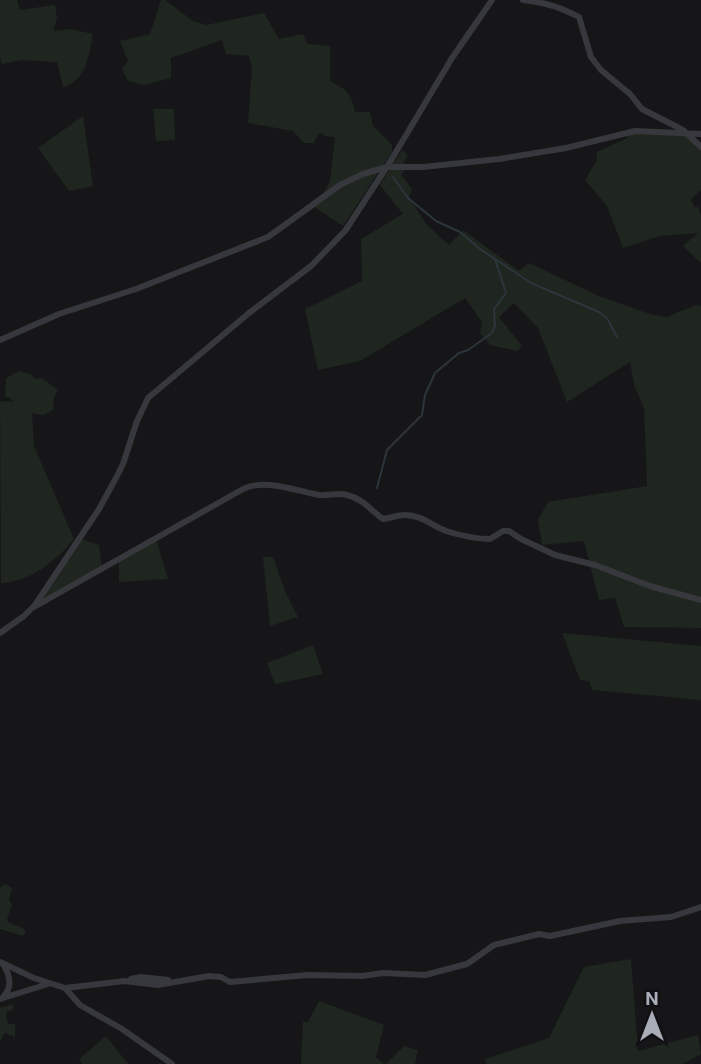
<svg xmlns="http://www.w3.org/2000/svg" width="701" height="1064" viewBox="0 0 701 1064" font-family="Roboto,sans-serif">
<rect width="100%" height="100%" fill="#161618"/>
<path fill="#1e261f" d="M0,0h17l3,10 35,-5 2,13 -4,13 17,-2 23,5c-4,20 -6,47 -30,53l-6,-25 -36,-2 -19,4 -2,-6z
M161,0h4l28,21 13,4 58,-12 15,26 24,-5 4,10 23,2v35c16,8 22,13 25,31h15l3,14 19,19v7l-49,74 -29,-19 16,-25 5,-45 -11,-1 -1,-3 -5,1 -4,9h-10l-11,-12 -45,-8 4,-56 -3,-11 -23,-2 -4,-14 -51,18v20l-27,7 -16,-4 -6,-12 6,-8 -8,-20 30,-7z
M153,109h21l1,31 -19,1z
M83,116l10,70 -24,5 -31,-43z
M629,132l59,2 13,13v43l-10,9 3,8h4l3,9v47l-18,-17 15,-13 -38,3 -37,12 -16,-42 -22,-26 12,-20v-8l30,-14z
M402,150l6,5 -5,8 4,4 -6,8 11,14 -3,9 18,27 22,20 14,-15 56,41 10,-8 70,33 51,18 17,3 29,-12 5,1v322l-77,-1 -9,-29 -16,2 -15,-59 -42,4 -4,-25 10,-18 99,-16 -3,-78 -10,-23 -4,-23 -63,40 -29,-74 -24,-25 -15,14 23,29 -5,5 -27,-6 -10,-12 2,-11 -17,-24 -105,63 -42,9 -13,-61 57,-28 -1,-42 42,-25 -23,-29z
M19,371l12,3 4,5 7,-1 16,12 -4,7 -1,13 -10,5 -11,-2 2,33 40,93c-18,22 -44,43 -73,44l-1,-182 14,1 -4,-4 -5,-1 1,-19z
M81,539l18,6 3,24 -55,31 -4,-3z
M156,539l12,40 -49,3v-22z
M263,557h10l12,34 13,26 -28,9z
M562,633l139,13v54l-109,-10 -3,-9 -9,-1z
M313,645l10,29 -48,10 -8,-21z
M5,884l7,4 -3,12 3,4 -5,16c5,6 14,5 19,11l-3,5 -23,-7v-41z
M631,959l7,92 60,-16 3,19 -18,10h-197l-1,-5 64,-21 35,-71z
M319,1001l65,24 -8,32 8,7h-83l2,-42h5z
M13,1004v6l-7,2 2,12h7v13l-10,-4 -5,9v-34z
M106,1036l22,28h-46l-3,-5z
M404,1046l14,4 -3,14h-29z"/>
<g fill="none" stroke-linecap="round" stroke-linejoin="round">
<path stroke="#2c353c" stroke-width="2" d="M393,177l15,21 28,23 24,11 20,17 51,34 68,29 8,6 10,19
M377,488l10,-38 35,-35 3,-20 10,-22 24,-20 9,-3 24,-17 3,-8 -1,-16 12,-16 -11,-34"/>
<path stroke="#37383d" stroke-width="6" d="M523,0c20,2 38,7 56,17l12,40 10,13 29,24 12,15 41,21 18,17
M0,340l59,-26 77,-25 132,-52 72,-52 23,-11 24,-7h36l76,-8 67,-11 69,-17 66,3
M34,607l209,-118c23,-11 52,2 76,6 9,1 20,-3 28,0 17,4 24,16 36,24 7,-1 15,-4 22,-4 17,0 27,11 41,16 13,4 29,8 44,8l13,-8h6l12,8 34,16 40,10 55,21 51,14
M0,633l24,-17 11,-11 64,-96 17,-31 7,-14 14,-43 11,-23 101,-85 62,-47 34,-35 45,-69 62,-104 40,-58
M0,962l34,16 31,10 15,17 42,24 50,35
M3,964c7,11 10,22 1,32
M131,979l10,-2 27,3
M65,988l60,-7 33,4 51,-9 12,1 9,5 78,-7 54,1 21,-3 42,2 42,-11 27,-19 45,-11 11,2 70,-15 51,-4 30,-10
M0,999l48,-15"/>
</g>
<g transform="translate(652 1015)" stroke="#111113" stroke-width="5" paint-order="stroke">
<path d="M0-5L12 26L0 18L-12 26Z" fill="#a8adb8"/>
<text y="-10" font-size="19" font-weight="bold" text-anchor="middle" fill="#a8adb8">N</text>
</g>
</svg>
